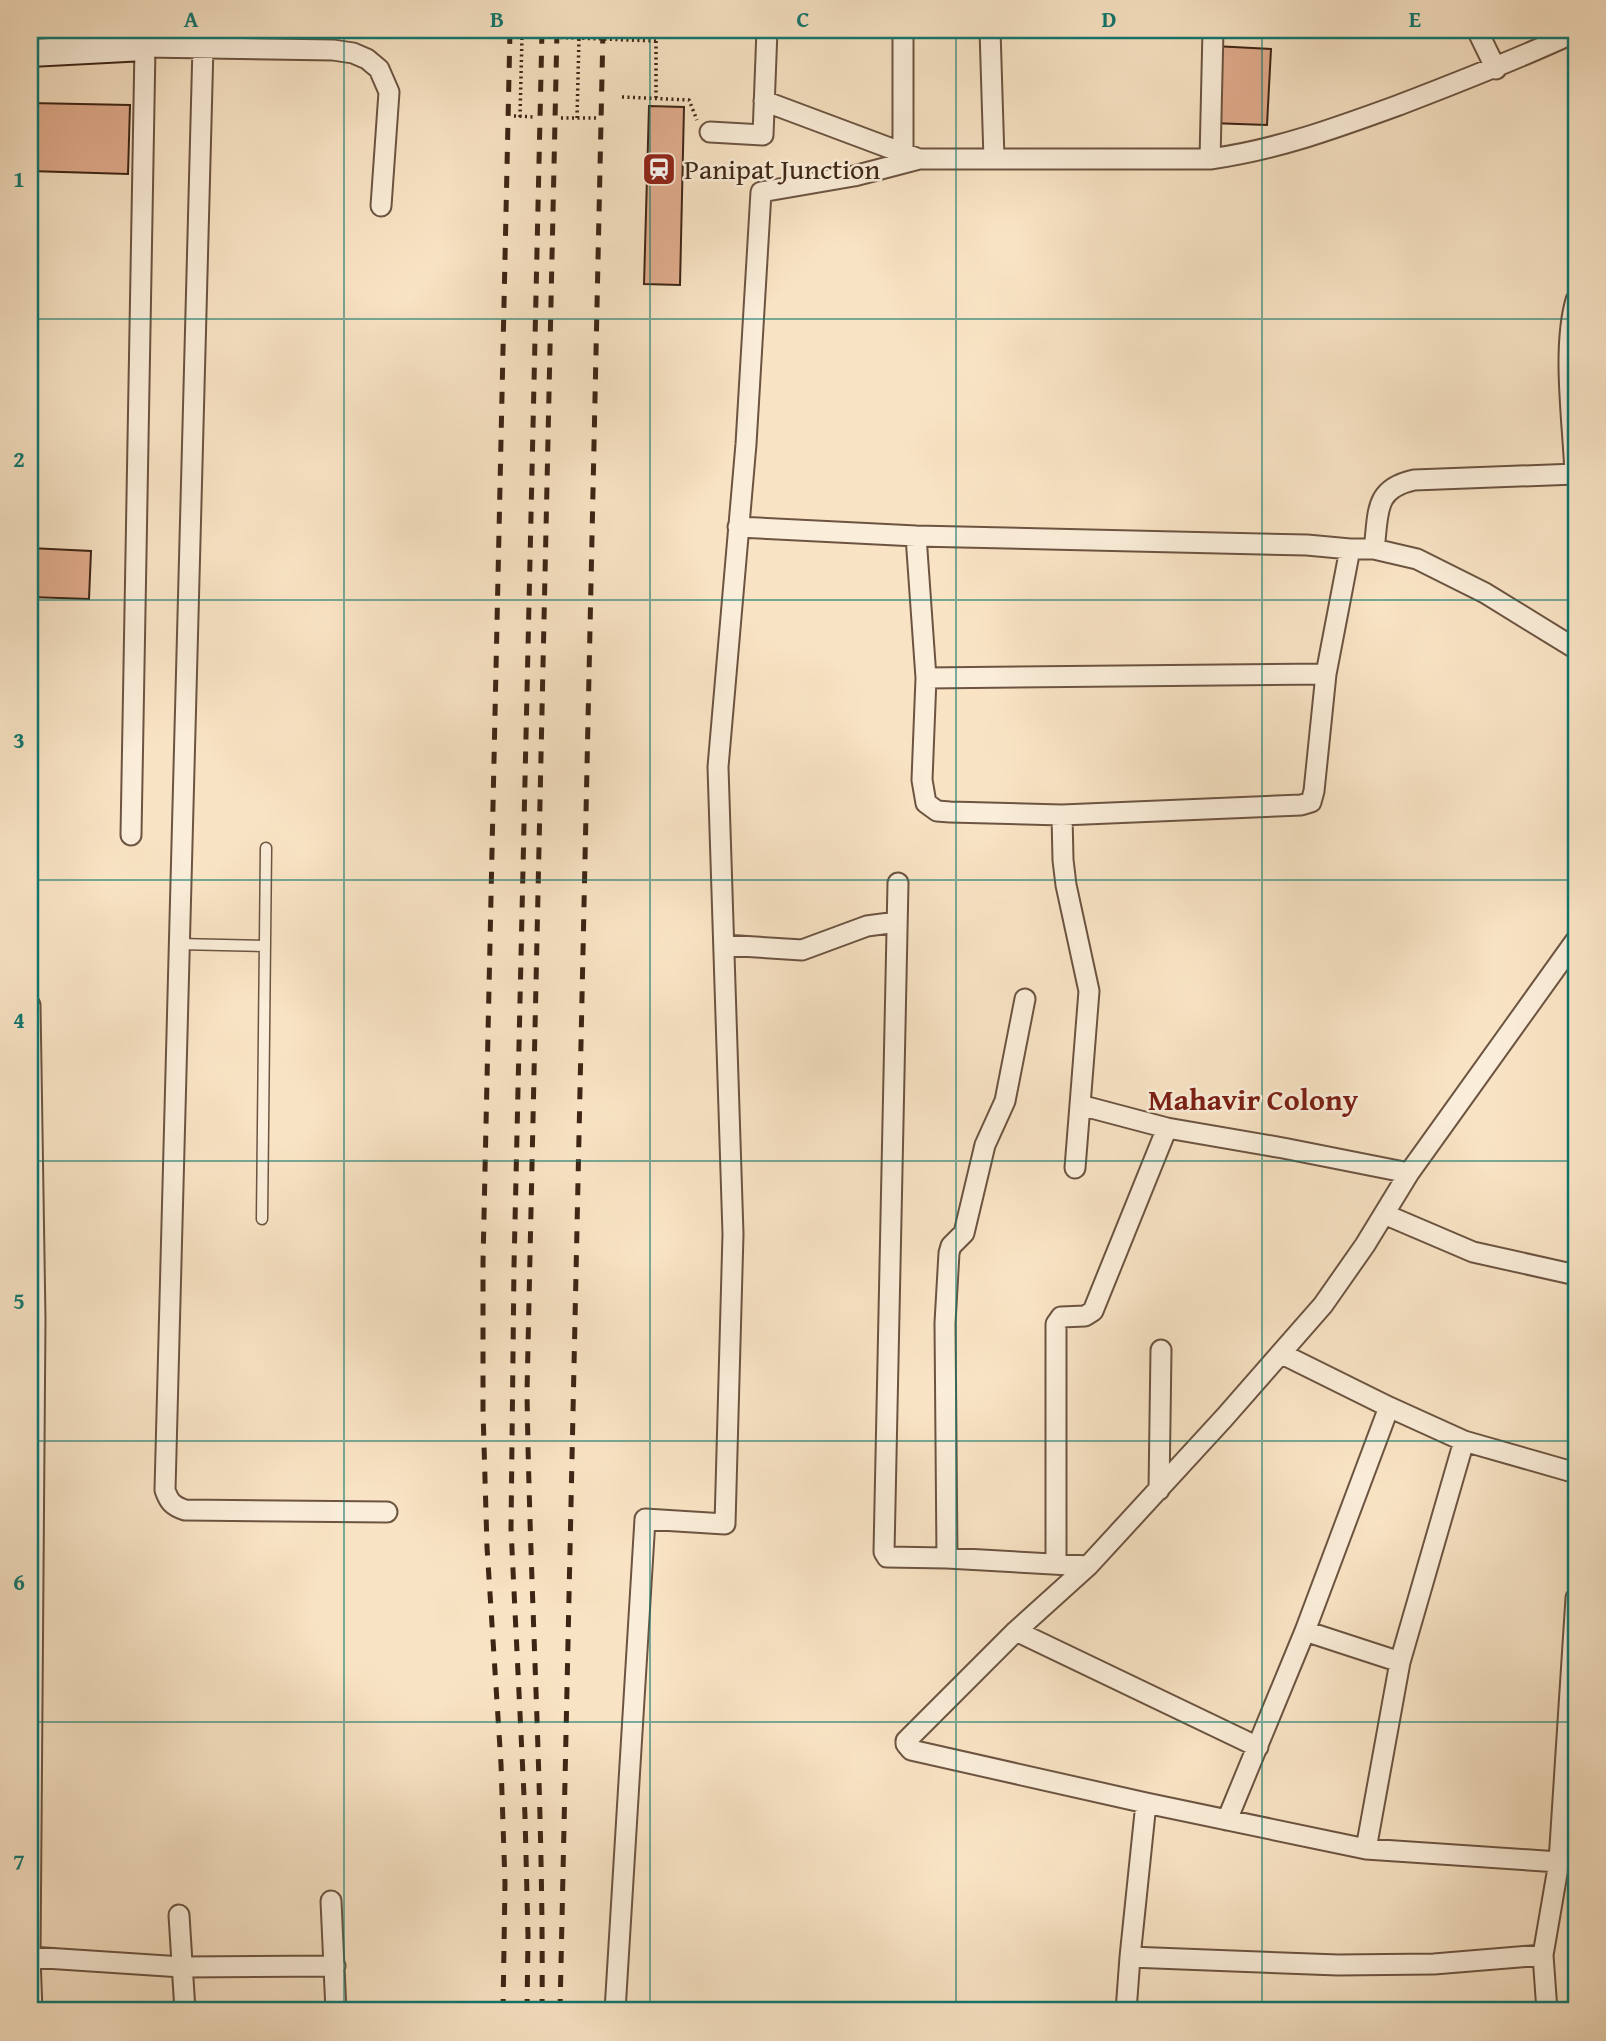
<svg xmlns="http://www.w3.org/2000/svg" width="1606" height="2041" viewBox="0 0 1606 2041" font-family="'Gentium Book Plus',serif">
<rect width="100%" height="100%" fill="#f8e3c4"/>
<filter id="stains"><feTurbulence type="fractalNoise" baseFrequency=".00286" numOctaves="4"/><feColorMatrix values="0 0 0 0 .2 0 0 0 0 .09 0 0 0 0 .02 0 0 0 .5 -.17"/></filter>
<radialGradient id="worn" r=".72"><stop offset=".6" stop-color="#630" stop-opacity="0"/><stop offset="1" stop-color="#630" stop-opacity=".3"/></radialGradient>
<path fill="#e1ac8d" stroke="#3d2515" stroke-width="2" d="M30,30h5l-1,14 -4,-1z
M1214,46l57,3 -4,76 -57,-2z
M30,103l100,2 -2,69 -98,-3z
M649,106l35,1 -4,178 -36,-1z
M30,548l61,3 -2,48 -59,-2z"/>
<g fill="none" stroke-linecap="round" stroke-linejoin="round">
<g stroke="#6c5441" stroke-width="13">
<path id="lane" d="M178,944l87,2
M262,1219l4,-371"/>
</g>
<g stroke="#6c5441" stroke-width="23">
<path id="street" d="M990,30l4,129
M1477,30l19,39
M203,46l-38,1444c4,12 8,16 20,20l202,2
M764,101l155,58
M710,132l53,3 4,-105
M903,153v-123
M1210,159l3,-129
M1575,474c-2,-52 -13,-125 1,-174
M738,527l178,9 391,9 43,4h24l43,10 68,34 91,56
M916,536l10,142 -4,102 4,23 11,8 13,1 112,3 239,-10 10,-3 3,-11 12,-117 24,-125
M1374,549c5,-36 -1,-60 40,-69l162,-6
M926,678l400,-4
M1062,815l1,45 3,25 23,106 -14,177
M131,835l14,-788 188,3 20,3 14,6 12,10 10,23 -8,114
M898,883l-14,669 3,5 60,1 141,8
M1576,940l-167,233 -44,72 -42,60 -99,113 -136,148 -72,65 -110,110v3l5,6 235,53 220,46 193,13 17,-2
M724,945l78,5 65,-24 30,-4
M30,1005l5,314 -5,638 2,54
M1080,1105l87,23 116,20 126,25
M1384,1214l89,38 103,23
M1282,1354l107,53 75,34 112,32
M1159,1490l2,-140
M947,1558l-2,-235 4,-70 2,-7 13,-13 21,-88 20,-44 20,-102
M1056,1563v-239l5,-7 24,-1 8,-5 74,-183
M1016,1631l242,116
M1305,1631l95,31
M1227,1820l78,-189 84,-224
M1366,1849l34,-187 64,-221
M331,1901l5,110
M179,1915l6,96
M30,1957l152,10 153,-1
M1130,1957l208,8 96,-1 109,-9
M615,2011l30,-492 80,5 8,-290 -15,-467 28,-323 15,-252 93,-16 65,-17h291c66,-9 126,-31 189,-54 60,-23 119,-46 177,-73
M1126,2011l4,-54 16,-154
M1547,2011l-4,-56 16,-93 17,-264"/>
</g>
<g stroke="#3d2515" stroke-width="30">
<path id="secondary" d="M30,53l115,-6"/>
</g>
<path stroke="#3d2515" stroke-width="3.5" stroke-dasharray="2 3.5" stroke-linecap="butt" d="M622,97l67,3 8,20
M656,98v-57
M514,116l21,1
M520,117l2,-81
M561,118h35
M577,118l2,-80"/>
<use href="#lane" stroke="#faedd9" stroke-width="10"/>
<use href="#street" stroke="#faedd9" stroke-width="19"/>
<use href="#secondary" stroke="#faedd9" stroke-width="26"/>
<path stroke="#3d2515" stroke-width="5" stroke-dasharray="12 12" stroke-linecap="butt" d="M503,2011l2,-128 -4,-119 -14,-217 -4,-137v-148l27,-1232
M527,2011l1,-75 -3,-120 -14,-287 3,-263 28,-1236
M542,2011c2,-206 -12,-412 -15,-619l30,-1362
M560,2011l43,-1981"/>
<path stroke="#3d2515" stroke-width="3.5" stroke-dasharray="2 3.5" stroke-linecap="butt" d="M522,36l134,5"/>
</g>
<path fill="none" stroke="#0f766e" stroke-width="2" stroke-opacity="0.55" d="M344,30v1981M650,30v1981M956,30v1981M1262,30v1981M30,319h1546M30,600h1546M30,880h1546M30,1161h1546M30,1441h1546M30,1722h1546"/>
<defs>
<g id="station-square" transform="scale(1.75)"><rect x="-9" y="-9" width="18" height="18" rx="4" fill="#8f2418" stroke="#faedd9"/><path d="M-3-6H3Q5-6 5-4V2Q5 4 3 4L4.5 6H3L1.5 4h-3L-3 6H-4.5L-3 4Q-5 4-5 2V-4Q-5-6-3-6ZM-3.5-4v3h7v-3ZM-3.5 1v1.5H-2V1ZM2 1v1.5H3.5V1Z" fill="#fff"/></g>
</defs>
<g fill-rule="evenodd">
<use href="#station-square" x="659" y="169"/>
</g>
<g text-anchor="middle" stroke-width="5" stroke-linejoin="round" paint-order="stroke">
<g font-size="28" fill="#3d2515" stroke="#faedd9" text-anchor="start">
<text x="684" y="179">Panipat Junction</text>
</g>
<g font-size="30" font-weight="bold" fill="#7a1f14" stroke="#faedd9">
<text x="1253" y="1110">Mahavir Colony</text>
</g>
</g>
<rect width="1606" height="2041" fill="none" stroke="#f8e3c4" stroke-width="77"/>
<rect x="38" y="38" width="1530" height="1964" fill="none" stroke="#0f766e" stroke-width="2.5"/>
<g font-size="23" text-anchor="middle" font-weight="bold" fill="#0f766e">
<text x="191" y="27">A</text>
<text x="497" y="27">B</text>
<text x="803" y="27">C</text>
<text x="1109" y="27">D</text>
<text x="1415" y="27">E</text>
<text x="19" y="187">1</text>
<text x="19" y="467">2</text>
<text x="19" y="748">3</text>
<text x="19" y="1028">4</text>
<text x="19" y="1309">5</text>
<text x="19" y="1590">6</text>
<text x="19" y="1870">7</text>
</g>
<rect width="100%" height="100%" filter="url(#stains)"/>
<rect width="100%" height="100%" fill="url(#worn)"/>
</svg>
